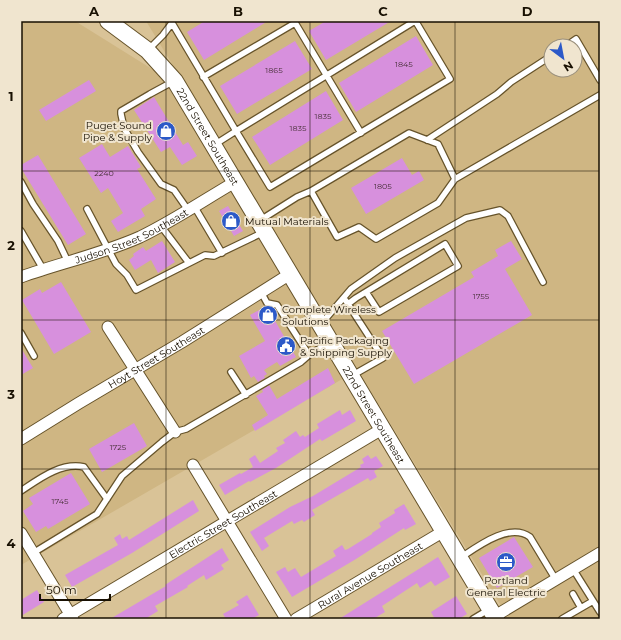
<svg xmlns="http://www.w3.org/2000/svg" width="621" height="640" viewBox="0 0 621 640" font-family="Montserrat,sans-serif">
<rect width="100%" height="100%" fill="#d9c397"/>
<path fill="#cfb683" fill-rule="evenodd" d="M21,21h54l85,53 184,304 -323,187z
M146,21h454v598h-91zM551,46h24v24h-24z"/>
<path fill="#d790dd" d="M205,21h63l-64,39 -17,-28z
M326,21h65l-65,39 -17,-29z
M416,36l17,29 -77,47 -17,-29z
M295,41l17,28 -75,45 -17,-28z
M89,80l7,11 -50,30 -7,-11z
M326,91l17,29 -73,45 -18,-28z
M154,97l29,48 5,-3 9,14 -15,9 -12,-18 -9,5 -27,-42z
M102,144l8,13 18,-11 13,21 -4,2 19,30 -15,10 4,7 -27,16 -7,-11 12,-8 -15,-25 -7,5 -22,-35z
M38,155l48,79 -18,11 -47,-77v-3z
M402,158l10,17 7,-4 5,9 -58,34 -15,-26z
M228,206l15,25 -9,5 -15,-25z
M162,241l13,21 -17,11 -7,-13 -16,10 -6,-10 5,-4 -1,-2 10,-7 3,4z
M511,241l11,18 -17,10 27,46 -118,69 -32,-53 92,-54 -3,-5 27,-16 -3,-6z
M61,282l30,50 -37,22 -32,-54 18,-11 2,4z
M265,307h2l29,50 -16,9 -3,-4 -13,8 3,4 -3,2 1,2 -7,4 -4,-6 -3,2 -12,-22 26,-15 -15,-26z
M21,348l12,20 -12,7z
M328,368l7,15 -80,48 -3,-6 16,-10 -12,-19 7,-4 -1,-2 7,-5 8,14z
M340,410l2,5 8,-5 6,11 -34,20 -2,-2 -44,29 -26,14 -1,-1 -24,14 -6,-10 21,-12 1,1 12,-7 -4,-8 6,-4 5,8 18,-12 -2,-3 9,-5 -2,-3 13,-9 4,6 3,-2 2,2 14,-9 -2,-4z
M134,423l13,23 -45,26 -13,-23z
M368,455l3,4 5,-3 7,10 -9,5 3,6 -7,4 -2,-3 -56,32 3,5 -11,7 -2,-2 -8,4 -2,-3 -28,17 5,8 -7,5 -12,-19 40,-25 23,-11 48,-29 -1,-2 4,-2 -2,-4z
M71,473l19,31 -42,25 -2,-3 -10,6 -13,-21 10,-7 -4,-6z
M193,500l6,11 -67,42 -60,34 -7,-12 53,-30 -4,-7 6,-4 2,5 5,-3 2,4z
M404,504l12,20 -11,6 -1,-2 -48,31 -64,38 -16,-25 9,-5 3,5 7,-4 6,9 35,-21 -3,-5 9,-6 3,5 3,-1 24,-15v-1l9,-6 -2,-4 16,-10 -1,-3z
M514,537l19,30 -36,21 -18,-30z
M222,548l7,12 -8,5 3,4 -18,11 -2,-5 -17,11 1,1 -33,19 3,5 -13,8h-35l56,-33 -1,-1z
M438,557l12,20 -15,9 -4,-5 -11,7 -3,-5 -35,23 3,6 -12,7h-34z
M37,590l7,12 -23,14v-16z
M247,595l12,20 -7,4h-26l-3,-5 16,-9 -3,-3z
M456,596l11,18 -8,5h-24l-4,-7z"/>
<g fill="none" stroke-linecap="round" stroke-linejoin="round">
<g stroke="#66532a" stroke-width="8">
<path id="lane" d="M294,21l67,112
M415,21l1,1 34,57 -180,108 -34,-56 179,-110
M566,46l10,-7 24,41
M149,49l14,-14 9,-12 64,108 -22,14
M203,77l92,-54
M174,81l-24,13 -29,17v3l3,14 14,24 23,32 13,6 14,20
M427,140l70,-46 14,-12 40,-26
M455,179l145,-84
M21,182l12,22 25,37 10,21
M194,206l28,47
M87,209l29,55 11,11 9,15 69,-35 9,1 50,-24
M259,221l38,-24 14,-6 98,-58 29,11 17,35 -17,24 -62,36 -17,-12 -22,10 -26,-46
M161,226l28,37
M21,231l22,38
M261,292l6,11 10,2 32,50
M346,301l37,57 -30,17
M348,304l8,-6 89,-54 13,22 -79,46 -13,-20
M322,323l29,-34 44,-31 71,-40 34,-8 8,6 35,66
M21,333l13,23
M231,372l15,23
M21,491c18,-12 40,-29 63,-24l23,32
M33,553l64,-39 25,-38 40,-34 13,-10 11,-3 115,-67 8,-7 21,-13
M460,558c18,-12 50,-36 70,-21l26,43
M573,569l27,43
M573,594l8,14
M473,619l15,-9
M562,619l31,-18"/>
</g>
<g stroke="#66532a" stroke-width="13">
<g id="street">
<path id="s1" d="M21,277c39,-14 81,-23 119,-40 33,-16 64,-37 95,-55"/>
<path d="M108,327l67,105"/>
<path id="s2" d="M21,439l58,-36 103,-61 108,-68"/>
<path d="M193,465l93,154"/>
<path d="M21,533l52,86"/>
<path d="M495,616l105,-63"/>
<path id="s3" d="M63,619l319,-190"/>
<path id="s4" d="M296,619l148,-88"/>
</g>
</g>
<g stroke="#66532a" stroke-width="18">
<g id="secondary">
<path id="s5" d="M108,21l39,29 28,31 321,538"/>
</g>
</g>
<use href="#lane" stroke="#fff" stroke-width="5.5"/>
<use href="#street" stroke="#fff" stroke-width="11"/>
<use href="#secondary" stroke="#fff" stroke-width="16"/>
</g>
<path fill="none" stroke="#181002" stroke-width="1" stroke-opacity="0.55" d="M166,21v598M310,21v598M455,21v598M21,171h579M21,320h579M21,469h579"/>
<defs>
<g id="shop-disc" transform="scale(1)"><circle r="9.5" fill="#2c59c8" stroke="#f0e5cf"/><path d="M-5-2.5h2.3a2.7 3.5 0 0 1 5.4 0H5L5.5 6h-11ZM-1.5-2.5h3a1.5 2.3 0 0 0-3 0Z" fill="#fff"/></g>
<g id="civic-disc" transform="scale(1)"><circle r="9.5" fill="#2c59c8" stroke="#f0e5cf"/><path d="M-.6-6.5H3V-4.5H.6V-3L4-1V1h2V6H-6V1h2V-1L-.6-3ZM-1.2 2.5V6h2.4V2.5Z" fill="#fff"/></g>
<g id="office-disc" transform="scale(1)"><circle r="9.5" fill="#2c59c8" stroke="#f0e5cf"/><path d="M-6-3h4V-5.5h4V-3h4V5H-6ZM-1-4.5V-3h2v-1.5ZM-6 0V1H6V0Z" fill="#fff"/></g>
</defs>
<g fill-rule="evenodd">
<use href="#shop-disc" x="166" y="131"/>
<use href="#shop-disc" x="231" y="221"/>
<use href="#shop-disc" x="268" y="315"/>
<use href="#civic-disc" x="286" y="346"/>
<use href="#office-disc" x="506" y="562"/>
</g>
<g text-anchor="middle" stroke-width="4" stroke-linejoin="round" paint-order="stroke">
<g font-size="8" fill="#483039">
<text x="404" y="67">1845</text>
<text x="274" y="73">1865</text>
<text x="323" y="119">1835</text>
<text x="298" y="131">1835</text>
<text x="104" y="176">2240</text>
<text x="383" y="189">1805</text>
<text x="481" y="299">1755</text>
<text x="118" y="450">1725</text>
<text x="60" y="504">1745</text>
</g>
<g font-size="10" fill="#181002" stroke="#f0e5cf" text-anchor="start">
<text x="152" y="129" text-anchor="end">Puget Sound<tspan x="152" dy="12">Pipe &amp; Supply</tspan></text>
<text x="245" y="225">Mutual Materials</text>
<text x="282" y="313">Complete Wireless<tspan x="282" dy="12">Solutions</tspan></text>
<text x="300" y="344">Pacific Packaging<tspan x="300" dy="12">&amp; Shipping Supply</tspan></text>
<text x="506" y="584" text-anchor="middle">Portland<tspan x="506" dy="12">General Electric</tspan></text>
</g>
<g font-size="10" fill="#181002" stroke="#f0e5cf">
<text dy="4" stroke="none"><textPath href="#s5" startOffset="155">22nd Street Southeast</textPath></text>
<text dy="4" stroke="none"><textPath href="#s1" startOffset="118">Judson Street Southeast</textPath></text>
<text dy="4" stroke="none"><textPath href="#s2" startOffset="158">Hoyt Street Southeast</textPath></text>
<text dy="4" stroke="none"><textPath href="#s5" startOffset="479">22nd Street Southeast</textPath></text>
<text dy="4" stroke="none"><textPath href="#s3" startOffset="186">Electric Street Southeast</textPath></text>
<text dy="4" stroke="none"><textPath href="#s4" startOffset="86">Rural Avenue Southeast</textPath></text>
</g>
</g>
<rect width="621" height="640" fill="none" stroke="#f0e5cf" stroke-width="44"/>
<g transform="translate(563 58) rotate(148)"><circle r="19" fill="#f0e5cf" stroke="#9a907d"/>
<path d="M0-3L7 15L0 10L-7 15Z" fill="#2c59c8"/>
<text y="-6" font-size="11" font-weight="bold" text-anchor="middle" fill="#181002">N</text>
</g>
<path d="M40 594v6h70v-6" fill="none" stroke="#181002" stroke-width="2"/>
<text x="46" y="594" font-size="12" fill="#181002" stroke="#f0e5cf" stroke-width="3" paint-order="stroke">50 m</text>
<rect x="22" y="22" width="577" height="596" fill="none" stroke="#181002" stroke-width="1.5"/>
<g font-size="13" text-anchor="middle" font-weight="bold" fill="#181002">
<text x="94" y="16">A</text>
<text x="238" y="16">B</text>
<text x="383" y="16">C</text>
<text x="527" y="16">D</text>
<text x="11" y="101">1</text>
<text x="11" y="250">2</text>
<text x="11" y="399">3</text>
<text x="11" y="548">4</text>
</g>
</svg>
